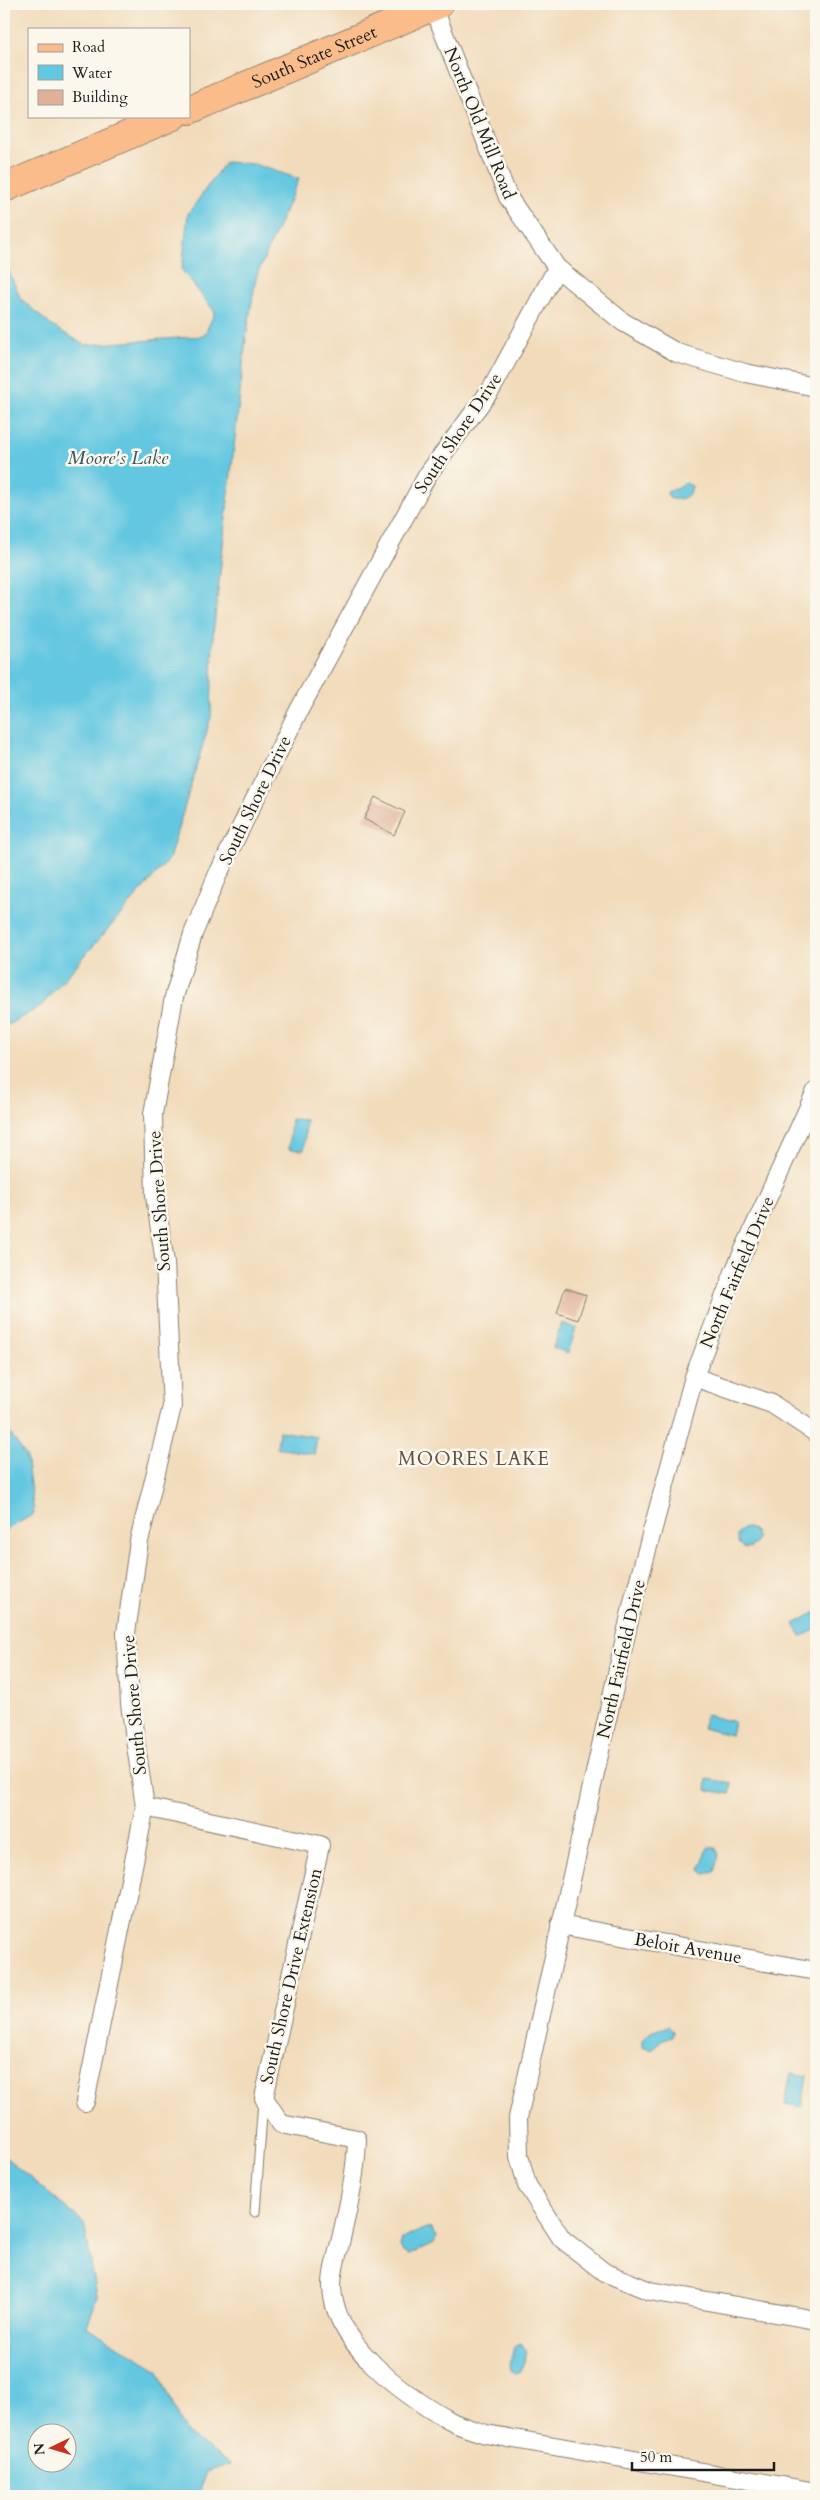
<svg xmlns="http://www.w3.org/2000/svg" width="820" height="2500" viewBox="0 0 820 2500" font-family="Cardo,serif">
<rect width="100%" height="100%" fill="#fbf7ec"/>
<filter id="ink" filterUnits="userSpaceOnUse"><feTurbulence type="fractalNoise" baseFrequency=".02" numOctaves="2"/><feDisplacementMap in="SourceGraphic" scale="10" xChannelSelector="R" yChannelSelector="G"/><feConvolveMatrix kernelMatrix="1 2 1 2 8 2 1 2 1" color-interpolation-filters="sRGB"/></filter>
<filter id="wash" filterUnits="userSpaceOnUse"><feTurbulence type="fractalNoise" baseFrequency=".0096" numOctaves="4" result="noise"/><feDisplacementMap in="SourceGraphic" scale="20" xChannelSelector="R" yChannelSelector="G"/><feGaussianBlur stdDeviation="1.12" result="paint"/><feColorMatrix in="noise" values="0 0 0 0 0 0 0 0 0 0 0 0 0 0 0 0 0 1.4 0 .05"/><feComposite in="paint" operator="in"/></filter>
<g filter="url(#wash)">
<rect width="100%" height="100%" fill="#f1dbbb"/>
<path fill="#63c7e1" stroke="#40727e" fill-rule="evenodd" d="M225,162l29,2 45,15 -43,98 -10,61 -33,297 -2,82 -42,142 -129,148 -36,20v-766l17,38 31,27 33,19 119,-9 11,-24 -33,-42 6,-56z
M685,483l7,3c-1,11 -13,16 -23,12l-2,-6 13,-5z
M291,1119l15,1 -2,30 -15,-1z
M562,1323l14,5 -8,25 -15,-5z
M4,1425l22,31 8,58 -30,17z
M279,1431l38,6 -3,17 -37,-6z
M737 1538a10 10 0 1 1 20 0a10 10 0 1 1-20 0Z
M816,1612v17l-15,8 -7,-13z
M706,1715l28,7 -3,13 -29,-7z
M707,1779l25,4 -2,11 -24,-4z
M709,1847h6l4,7 -5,18 -9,2 -5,-4 6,-19z
M668,2026l5,5 -1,5 -11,4 -9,10 -10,-4v-6l9,-8z
M791,2073l16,3 -5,31 -17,-3z
M4,2156l80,67 13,73 -10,31 70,42 29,64 44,31 -23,8 -9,24h-194zM38,2432h30v30h-30z
M426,2228l5,1 5,8 -2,6 -24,12 -7,-3 -3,-6 2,-7z
M521,2343l6,8 -6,20 -5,2 -5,-3 -1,-6 4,-17z"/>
<g id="blocks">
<path fill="#e0b198" d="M375,797l30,15 -11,23 -30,-16z
M565,1288l21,7 -8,25 -21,-7z"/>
</g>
</g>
<g filter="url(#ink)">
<use href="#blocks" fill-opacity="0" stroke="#867c6c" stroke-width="1"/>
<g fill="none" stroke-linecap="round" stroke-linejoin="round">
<g stroke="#867c6c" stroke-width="11">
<path id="service" d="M255,2212l8,-111"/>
</g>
<g stroke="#867c6c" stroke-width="20">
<path id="minor" d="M433,6l75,191 49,71 66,54 54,31 68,20 71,14
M816,1091l-82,181 -40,105 -60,221 -116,520 1,38 8,29 35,54 42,33 46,19 166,29
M694,1377l78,27 44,29
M145,1807l175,38 -56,253 17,26 76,15c-1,36 -9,69 -17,104 -3,13 -8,28 -8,41 -1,58 72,111 118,137 11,6 24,9 36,13l330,58
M560,1925l256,46
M85,2102l60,-295 -15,-103 -4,-71 13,-92 33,-134 -7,-144 -10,-67 -2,-82 21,-117 19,-63 24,-58 82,-166 129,-236 64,-86 65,-120"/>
</g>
<g stroke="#867c6c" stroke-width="30">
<g id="primary">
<path id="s1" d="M189,110l250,-106"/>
<path d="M4,188l169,-72"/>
</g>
</g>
<use href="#service" stroke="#fff" stroke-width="9"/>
<use href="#minor" stroke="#fff" stroke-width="18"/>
<use href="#primary" stroke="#f9bc8a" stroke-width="28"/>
</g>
</g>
<g text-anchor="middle" stroke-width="5" stroke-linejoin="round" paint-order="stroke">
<g font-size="18" fill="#1c1c1c" stroke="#fbf7ec">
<text dy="6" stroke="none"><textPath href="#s1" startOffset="136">South State Street</textPath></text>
<text transform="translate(480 123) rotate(68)" y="6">North Old Mill Road</text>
<text transform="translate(458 433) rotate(-56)" y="6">South Shore Drive</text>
<text transform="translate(255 800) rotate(-64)" y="6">South Shore Drive</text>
<text transform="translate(159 1201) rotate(-94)" y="6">South Shore Drive</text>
<text transform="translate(737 1272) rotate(-67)" y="6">North Fairfield Drive</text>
<text transform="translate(621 1659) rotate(-77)" y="6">North Fairfield Drive</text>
<text transform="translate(134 1705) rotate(-95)" y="6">South Shore Drive</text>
<text transform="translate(688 1948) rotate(10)" y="6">Beloit Avenue</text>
<text transform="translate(291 1976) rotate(-77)" y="6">South Shore Drive Extension</text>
</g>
<g font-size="19" font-style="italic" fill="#355861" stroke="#fbf7ec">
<text x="118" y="464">Moore's Lake</text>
</g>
<g font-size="19" letter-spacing="1" fill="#615047" stroke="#fbf7ec">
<text x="474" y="1465">MOORES LAKE</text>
</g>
</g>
<rect width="820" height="2500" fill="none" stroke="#fbf7ec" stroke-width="20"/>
<rect x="28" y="28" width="162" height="90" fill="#fbf7ec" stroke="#a29f99"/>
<rect x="38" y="44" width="25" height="8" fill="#f9bc8a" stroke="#a29f99"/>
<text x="72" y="52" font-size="15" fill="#1c1c1c">Road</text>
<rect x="38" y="65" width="25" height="15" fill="#63c7e1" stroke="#a29f99"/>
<text x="72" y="78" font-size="15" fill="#1c1c1c">Water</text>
<rect x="38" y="90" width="25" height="15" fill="#e0b198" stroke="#a29f99"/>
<text x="72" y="102" font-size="15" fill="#1c1c1c">Building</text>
<g transform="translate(52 2448) rotate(265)"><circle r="24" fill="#fbf7ec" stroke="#a29f99"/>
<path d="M0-4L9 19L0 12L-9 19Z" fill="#c8321e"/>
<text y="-8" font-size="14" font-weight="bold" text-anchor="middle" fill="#1c1c1c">N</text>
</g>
<path d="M632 2462v8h142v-8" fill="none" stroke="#1c1c1c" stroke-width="2.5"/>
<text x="640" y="2462" font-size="15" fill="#1c1c1c" stroke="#fbf7ec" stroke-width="4" paint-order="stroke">50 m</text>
</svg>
